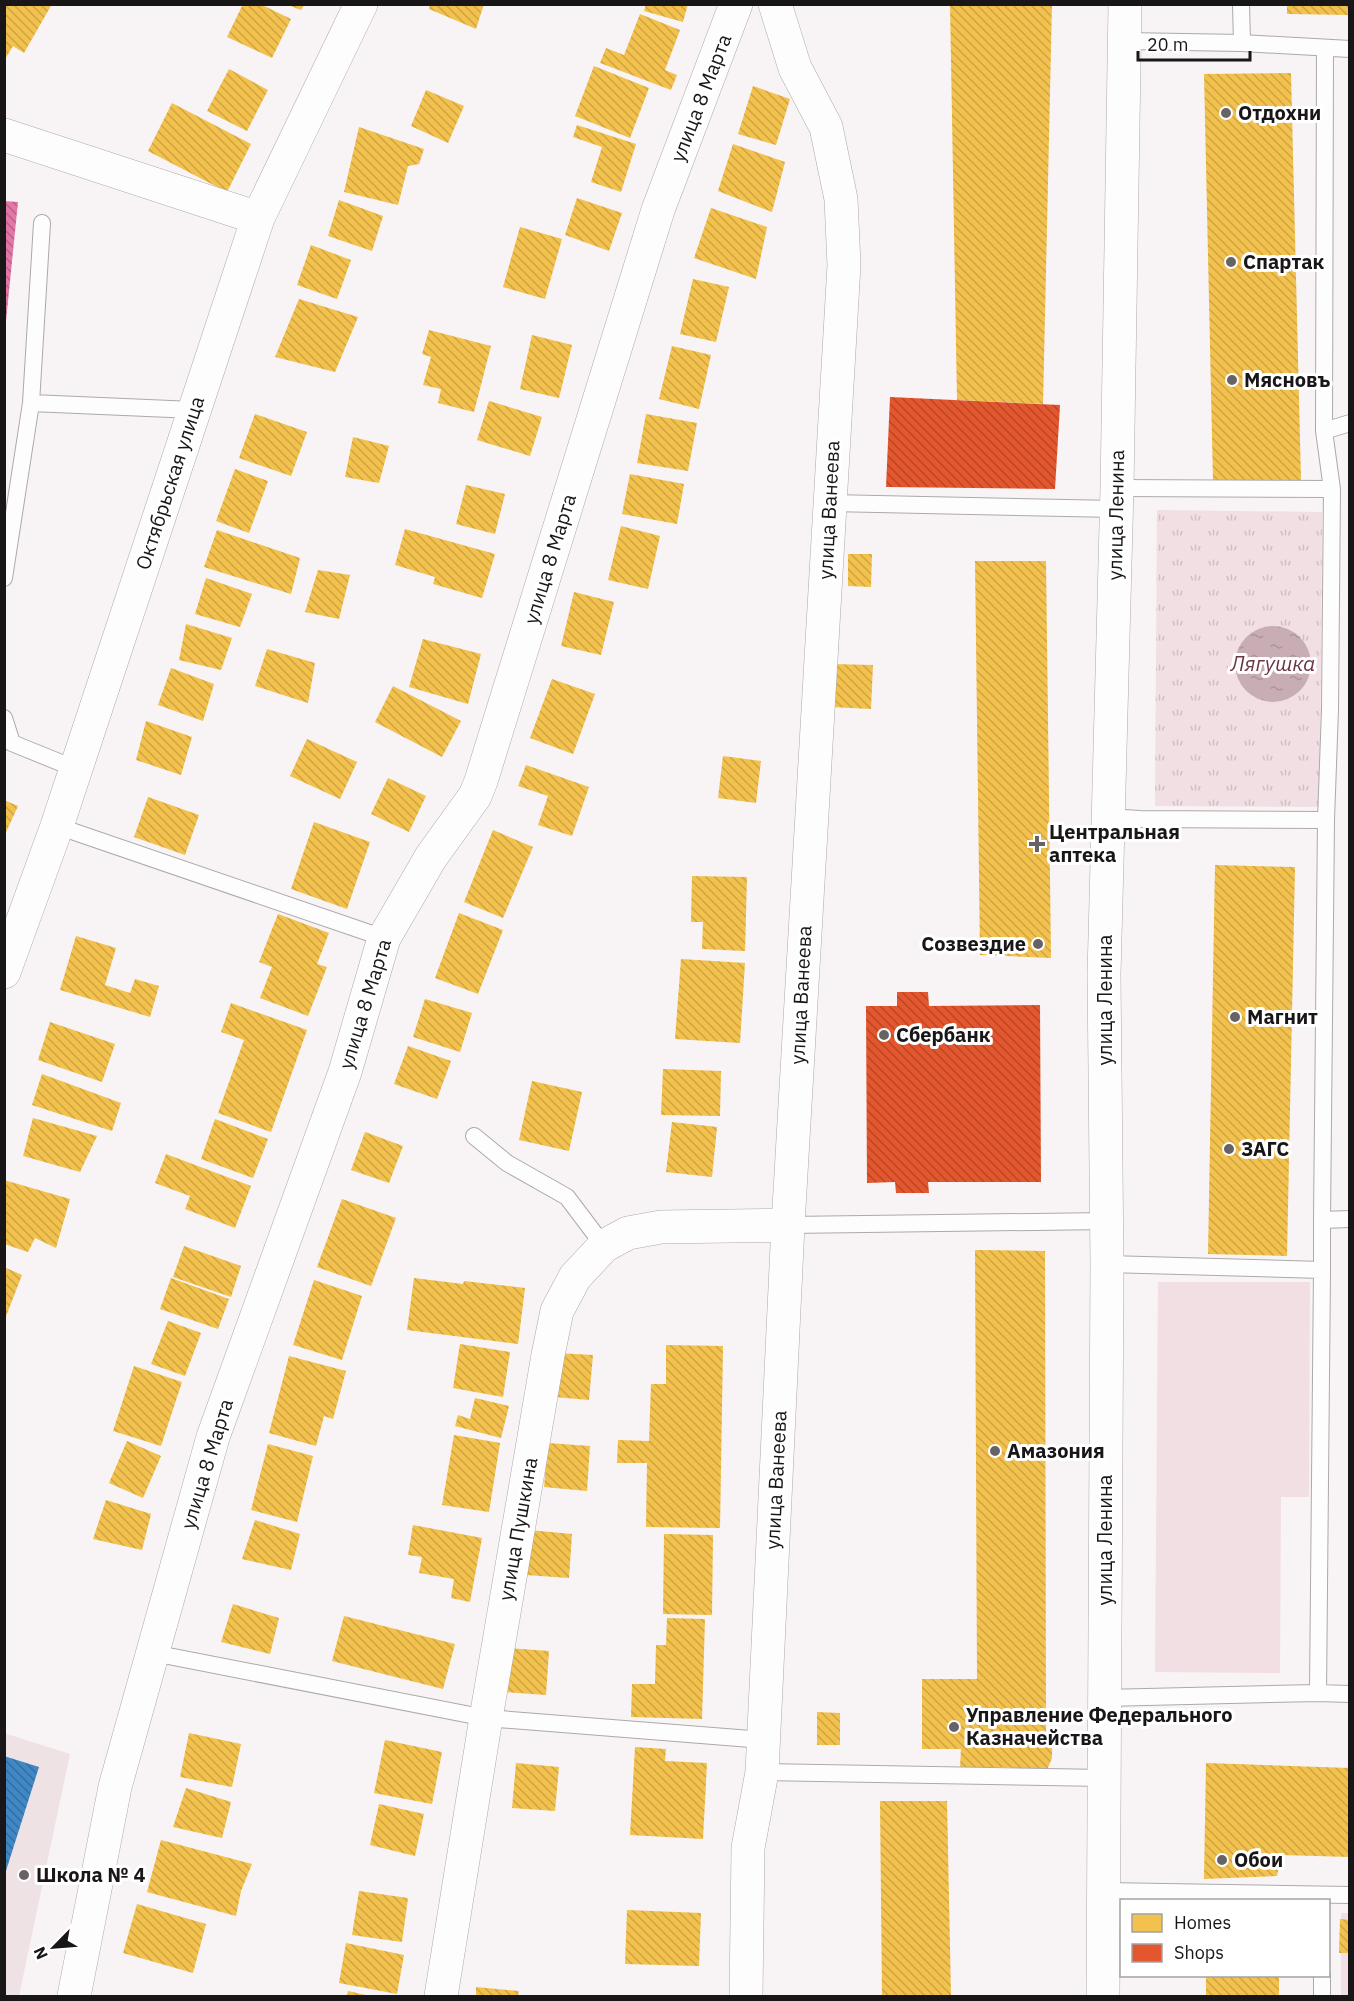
<svg xmlns="http://www.w3.org/2000/svg" width="1354" height="2001" viewBox="0 0 1354 2001" font-family="'IBM Plex Sans',sans-serif">
<defs>
<pattern id="park-tufts" width="24" height="20" patternUnits="userSpaceOnUse" patternTransform="scale(1.5)"><rect width="24" height="20" fill="#f2dfe3"/><path d="M3 7l-1-3M5 7V3M7 7l1-3M15 17l-1-3M17 17v-4M19 17l1-3" fill="none" stroke="#cfbfc2"/></pattern>
<pattern id="water-ripples" width="26" height="14" patternUnits="userSpaceOnUse" patternTransform="scale(1.5)"><rect width="26" height="14" fill="#c8aeb4"/><path d="M2 4q2-2 4 0t4 0M15 11q2-2 4 0t4 0" fill="none" stroke="#ab959a"/></pattern>
<pattern id="homes-back-hatch" width="6" height="6" patternUnits="userSpaceOnUse" patternTransform="scale(1.5)"><rect width="6" height="6" fill="#f2c14e"/><path d="M-1 5l2 2M0 0l6 6M5-1l2 2" fill="none" stroke="#cfa543"/></pattern>
<pattern id="shops-back-hatch" width="6" height="6" patternUnits="userSpaceOnUse" patternTransform="scale(1.5)"><rect width="6" height="6" fill="#e4572e"/><path d="M-1 5l2 2M0 0l6 6M5-1l2 2" fill="none" stroke="#b84726"/></pattern>
<pattern id="schools-back-hatch" width="6" height="6" patternUnits="userSpaceOnUse" patternTransform="scale(1.5)"><rect width="6" height="6" fill="#3f88c5"/><path d="M-1 5l2 2M0 0l6 6M5-1l2 2" fill="none" stroke="#346e9f"/></pattern>
<pattern id="health-back-hatch" width="6" height="6" patternUnits="userSpaceOnUse" patternTransform="scale(1.5)"><rect width="6" height="6" fill="#e377a8"/><path d="M-1 5l2 2M0 0l6 6M5-1l2 2" fill="none" stroke="#b76188"/></pattern>
</defs>
<rect width="100%" height="100%" fill="#f8f3f4"/>
<path fill="#efe2e5" d="M4,1733l66,21 -51,242h-14z"/>
<path fill="#f2dfe3" d="M1158,1282h152l-1,215h-28l-1,176 -125,-1z
M1341,1913h8v83h-8z"/>
<path fill="url(#park-tufts)" d="M1157,510l165,2 -2,295 -165,-1z"/>
<path fill="url(#water-ripples)" d="M1235 664a38 38 0 1 1 76 0a38 38 0 1 1-76 0Z"/>
<path fill="url(#homes-back-hatch)" d="M4,4h48l-28,49 -11,-7 -9,15z
M243,4h17l31,15 -19,39 -45,-21z
M430,4h54l-8,25 -47,-20z
M646,4h42l-5,18 -39,-11z
M950,4h102l-9,400 -86,-4z
M1287,4h63v11l-63,-1z
M288,5h16l-3,5z
M640,14l40,16 -15,40 12,5 -6,15 -71,-27 6,-15 18,7z
M594,66l55,22 -19,50 -55,-22z
M229,69l39,21 -21,41 -40,-20z
M1291,73l10,407 -88,2 -9,-408z
M753,86l37,13 -14,46 -38,-11z
M426,90l38,16 -16,37 -37,-17z
M172,103l79,41 -24,48 -79,-41z
M577,125l59,19 -15,48 -30,-10 11,-35 -29,-10z
M359,127l65,22 -5,15 -11,2 -10,39 -54,-13z
M733,144l52,18 -13,50 -54,-21z
M577,198l45,15 -13,38 -44,-16z
M339,200l44,16 -11,35 -44,-15z
M711,208l56,19 -11,52 -62,-21z
M520,227l42,12 -17,60 -42,-12z
M311,245l40,15 -14,39 -40,-14z
M693,279l36,8 -13,55 -36,-8z
M299,299l59,18 -23,55 -60,-15z
M429,330l62,16 -17,66 -36,-9 3,-14 -18,-4 8,-28 -9,-3z
M532,335l40,10 -13,53 -39,-9z
M672,346l39,9 -12,54 -40,-10z
M489,401l53,16 -12,39 -53,-16z
M255,414l52,18 -16,44 -52,-18z
M646,414l51,9 -9,48 -51,-8z
M353,437l36,9 -10,37 -34,-6z
M235,469l33,12 -19,52 -33,-12z
M630,474l54,10 -7,40 -55,-10z
M466,485l39,9 -10,40 -39,-10z
M621,526l39,10 -12,53 -40,-9z
M405,529l90,25 -13,44 -49,-14 2,-7 -40,-12z
M217,530l83,28 -9,36 -87,-27z
M848,554h24l-1,33 -23,-1z
M975,561h71l5,397 -71,-3z
M318,570l32,5 -11,44 -34,-7z
M206,578l46,16 -12,33 -45,-13z
M574,592l40,10 -13,53 -40,-9z
M186,624l46,14 -11,32 -42,-10z
M423,639l58,15 -13,50 -59,-17z
M267,649l48,14 -7,40 -53,-17z
M832,664l41,1 -2,44 -41,-2z
M171,668l43,16 -11,37 -45,-16z
M552,679l43,15 -22,60 -43,-16z
M393,686l68,35 -19,36 -67,-35z
M146,721l46,16 -11,38 -45,-15z
M307,739l50,23 -17,37 -50,-23z
M723,756l38,5 -5,42 -38,-5z
M526,765l63,22 -17,49 -34,-11 10,-29 -30,-10z
M388,778l38,18 -17,36 -38,-18z
M148,797l51,18 -14,40 -51,-18z
M4,800l14,6 -14,31z
M314,822l56,20 -23,67 -56,-20z
M493,830l40,17 -30,71 -39,-16z
M1215,865l80,2 -8,389 -79,-2z
M692,876l55,1 -2,74 -43,-2 1,-27h-12z
M459,913l44,17 -25,64 -43,-16z
M278,914l51,19 -12,31 10,3 -19,49 -48,-18 12,-31 -13,-5z
M76,936l40,12 -11,37 25,8 5,-14 24,7 -9,31 -90,-27z
M681,959l64,4 -5,80 -65,-4z
M425,999l47,14 -12,39 -47,-15z
M231,1003l76,27 -36,102 -53,-19 26,-73 -23,-8z
M50,1022l65,22 -13,38 -64,-22z
M408,1046l43,15 -14,38 -43,-15z
M663,1069l58,2 -1,45 -59,-1z
M42,1074l79,29 -9,28 -80,-26z
M532,1081l50,11 -13,59 -50,-11z
M33,1118l64,18 -17,36 -57,-16z
M215,1119l53,20 -15,39 -52,-19z
M672,1122l45,5 -5,50 -46,-5z
M365,1132l38,14 -14,37 -38,-13z
M166,1154l85,32 -16,42 -50,-19 5,-13 -35,-13z
M4,1180l66,19 -14,49 -21,-10 -7,14 -24,-8z
M342,1199l54,19 -25,68 -54,-19z
M184,1246l57,20 -10,31 -58,-20z
M975,1250l70,1 1,486 6,10v11l-5,12 -31,5 -5,-8h-51l1,-18h-39v-70h55z
M4,1267l18,8 -17,44h-1z
M171,1278l58,21 -11,30 -58,-20z
M414,1278l49,6 1,-3 61,7 -7,56 -111,-14z
M314,1280l48,16 -20,64 -49,-15z
M168,1321l33,12 -16,43 -34,-12z
M460,1344l50,8 -7,45 -50,-9z
M666,1345l57,1 -3,182 -74,-1 1,-64h-30l1,-23 31,1 2,-57h15z
M557,1353l36,2 -4,45 -35,-3z
M289,1356l57,15 -13,48 -9,-3 -8,30 -47,-13z
M134,1366l48,16 -21,64 -48,-15z
M475,1398l34,8 -8,32 -46,-12 3,-11 12,4z
M454,1435l46,8 -11,69 -47,-7z
M127,1441l34,15 -18,42 -34,-15z
M548,1443l42,3 -3,45 -43,-4z
M268,1444l45,12 -16,66 -46,-12z
M106,1500l45,14 -9,36 -49,-11z
M255,1520l45,14 -9,36 -49,-11z
M413,1525l69,13 -12,64 -19,-4 3,-19 -35,-6 3,-16 -14,-2z
M529,1530l43,4 -3,44 -43,-3z
M664,1534l49,1 -1,80 -49,-1z
M233,1604l46,14 -9,36 -49,-12z
M344,1616l111,28 -12,45 -111,-28z
M667,1618l38,1 -3,100 -71,-2 1,-33h23l1,-39h10z
M507,1648l42,3 -3,44 -43,-3z
M817,1712l23,1v32h-23z
M189,1733l52,11 -9,43 -52,-10z
M385,1740l57,12 -10,52 -58,-11z
M635,1747l31,2 -1,12 42,2 -4,76 -73,-4z
M516,1763l43,4 -4,44 -43,-3z
M1206,1763l144,5v89l-69,-2 -4,21 -73,3z
M186,1788l45,14 -9,36 -49,-11z
M880,1801h67l4,195h-69z
M379,1804l45,10 -9,42 -45,-11z
M161,1840l91,24 -11,27 -5,25 -89,-24z
M359,1891l49,7 -6,44 -50,-7z
M137,1904l69,20 -13,49 -70,-20z
M627,1910l74,3 -2,53 -74,-2z
M1340,1919l10,1v33h-11z
M346,1943l58,12 -7,39 -58,-11z
M1206,1976h73v20h-73z
M476,1987l43,4 -1,5h-42z
M348,1991l22,5h-23z"/>
<path fill="url(#shops-back-hatch)" d="M890,397l170,8 -5,84 -169,-2z
M897,992h31l1,14 111,-1 1,177h-113l1,11h-33l-1,-11 -28,1 -1,-177h31z"/>
<path fill="url(#schools-back-hatch)" d="M4,1756l35,11 -34,107h-1z"/>
<path fill="url(#health-back-hatch)" d="M4,201l14,1 -12,119h-2z"/>
<g fill="none" stroke-linecap="round" stroke-linejoin="round">
<g stroke="#ada9aa" stroke-width="18">
<path id="lane" d="M1241,4l1,39
M1125,41l117,2 108,6
M31,403l163,7
M1324,431l26,-8
M1117,488l215,1 -8,-58 1,-383
M830,503l286,6
M4,578l27,-175 11,-180
M4,718l8,25 64,26
M1108,817l32,2 186,1
M57,826l327,112
M474,1136l33,27 60,34 37,49
M1322,1220l4,-400 4,-111 2,-220
M788,1225l319,-4
M1107,1264l215,6v-50l28,-1
M153,1653l333,65 278,22
M1318,1693l4,-423
M1104,1698l214,-5 32,1
M762,1772l342,6
M1104,1891l246,4
M1322,1976v20"/>
</g>
<g stroke="#ada9aa" stroke-width="34">
<path id="street" d="M4,135l254,83
M4,972l53,-146 201,-608 103,-214
M74,1996l41,-209 98,-350 132,-365 39,-134 47,-81 44,-61 6,-15 177,-571 78,-206
M441,1996l45,-278 62,-363 9,-44 18,-34 29,-31 24,-13 33,-6 127,-2
M746,1996l2,-148 14,-76 26,-547 56,-960 -3,-66 -15,-72 -31,-59 -20,-64
M1103,1996l4,-732 -3,-289 13,-487 8,-484"/>
</g>
<use href="#lane" stroke="#fefdfd" stroke-width="16"/>
<use href="#street" stroke="#fefdfd" stroke-width="33"/>
</g>
<g fill="#676364" stroke="#fff" stroke-width="2">
<circle cx="1226" cy="113" r="6"/>
<circle cx="1231" cy="262" r="6"/>
<circle cx="1232" cy="380" r="6"/>
<path d="M1034 835h6v6h6v6h-6v6h-6v-6h-6v-6h6z"/>
<circle cx="1038" cy="944" r="6"/>
<circle cx="1235" cy="1017" r="6"/>
<circle cx="884" cy="1035" r="6"/>
<circle cx="1229" cy="1149" r="6"/>
<circle cx="995" cy="1451" r="6"/>
<circle cx="954" cy="1727" r="6"/>
<circle cx="1222" cy="1860" r="6"/>
<circle cx="24" cy="1875" r="6"/>
</g>
<g text-anchor="middle" stroke-width="6" stroke-linejoin="round" paint-order="stroke">
<g font-size="20" fill="#191617" stroke="#fff">
<text transform="translate(701 98) rotate(-69)" y="7">улица 8 Марта</text>
<text transform="translate(170 483) rotate(-72)" y="7">Октябрьская улица</text>
<text transform="translate(829 510) rotate(-87)" y="7">улица Ванеева</text>
<text transform="translate(1116 515) rotate(-89)" y="7">улица Ленина</text>
<text transform="translate(550 559) rotate(-73)" y="7">улица 8 Марта</text>
<text transform="translate(801 995) rotate(-87)" y="7">улица Ванеева</text>
<text transform="translate(1105 1000) rotate(-90)" y="7">улица Ленина</text>
<text transform="translate(365 1004) rotate(-73)" y="7">улица 8 Марта</text>
<text transform="translate(207 1464) rotate(-73)" y="7">улица 8 Марта</text>
<text transform="translate(776 1480) rotate(-87)" y="7">улица Ванеева</text>
<text transform="translate(518 1529) rotate(-80)" y="7">улица Пушкина</text>
<text transform="translate(1105 1540) rotate(-90)" y="7">улица Ленина</text>
</g>
<g font-size="20" font-weight="bold" fill="#191617" stroke="#fff" text-anchor="start">
<text x="1238" y="120">Отдохни</text>
<text x="1243" y="269">Спартак</text>
<text x="1244" y="387">Мясновъ</text>
<text x="1049" y="839">Центральная<tspan x="1049" dy="23">аптека</tspan></text>
<text x="1026" y="951" text-anchor="end">Созвездие</text>
<text x="1247" y="1024">Магнит</text>
<text x="896" y="1042">Сбербанк</text>
<text x="1241" y="1156">ЗАГС</text>
<text x="1007" y="1458">Амазония</text>
<text x="966" y="1722">Управление Федерального<tspan x="966" dy="23">Казначейства</tspan></text>
<text x="1234" y="1867">Обои</text>
<text x="36" y="1882">Школа № 4</text>
</g>
<g font-size="21" font-style="italic" fill="#693644" stroke="#fff">
<text x="1273" y="671">Лягушка</text>
</g>
</g>
<rect width="1354" height="2001" fill="none" stroke="#191617" stroke-width="12"/>
<rect x="1120" y="1899" width="210" height="78" fill="#ffffff" stroke="#a3a2a2" stroke-width="1.5"/>
<rect x="1132" y="1914" width="30" height="18" fill="#f2c14e" stroke="#a3a2a2" stroke-width="1.5"/>
<text x="1174" y="1929" font-size="18" fill="#191617">Homes</text>
<rect x="1132" y="1944" width="30" height="18" fill="#e4572e" stroke="#a3a2a2" stroke-width="1.5"/>
<text x="1174" y="1959" font-size="18" fill="#191617">Shops</text>
<g transform="translate(54 1947) rotate(245)" stroke="#ffffff" stroke-width="4.5" paint-order="stroke">
<path d="M0-4.5L10 22L0 15L-10 22Z" fill="#191617"/>
<text y="-9" font-size="16" font-weight="bold" text-anchor="middle" fill="#191617">N</text>
</g>
<path d="M1138 51v9h112v-9" fill="none" stroke="#191617" stroke-width="3"/>
<text x="1147" y="51" font-size="18" fill="#191617" stroke="#ffffff" stroke-width="4.5" paint-order="stroke">20 m</text>
</svg>
